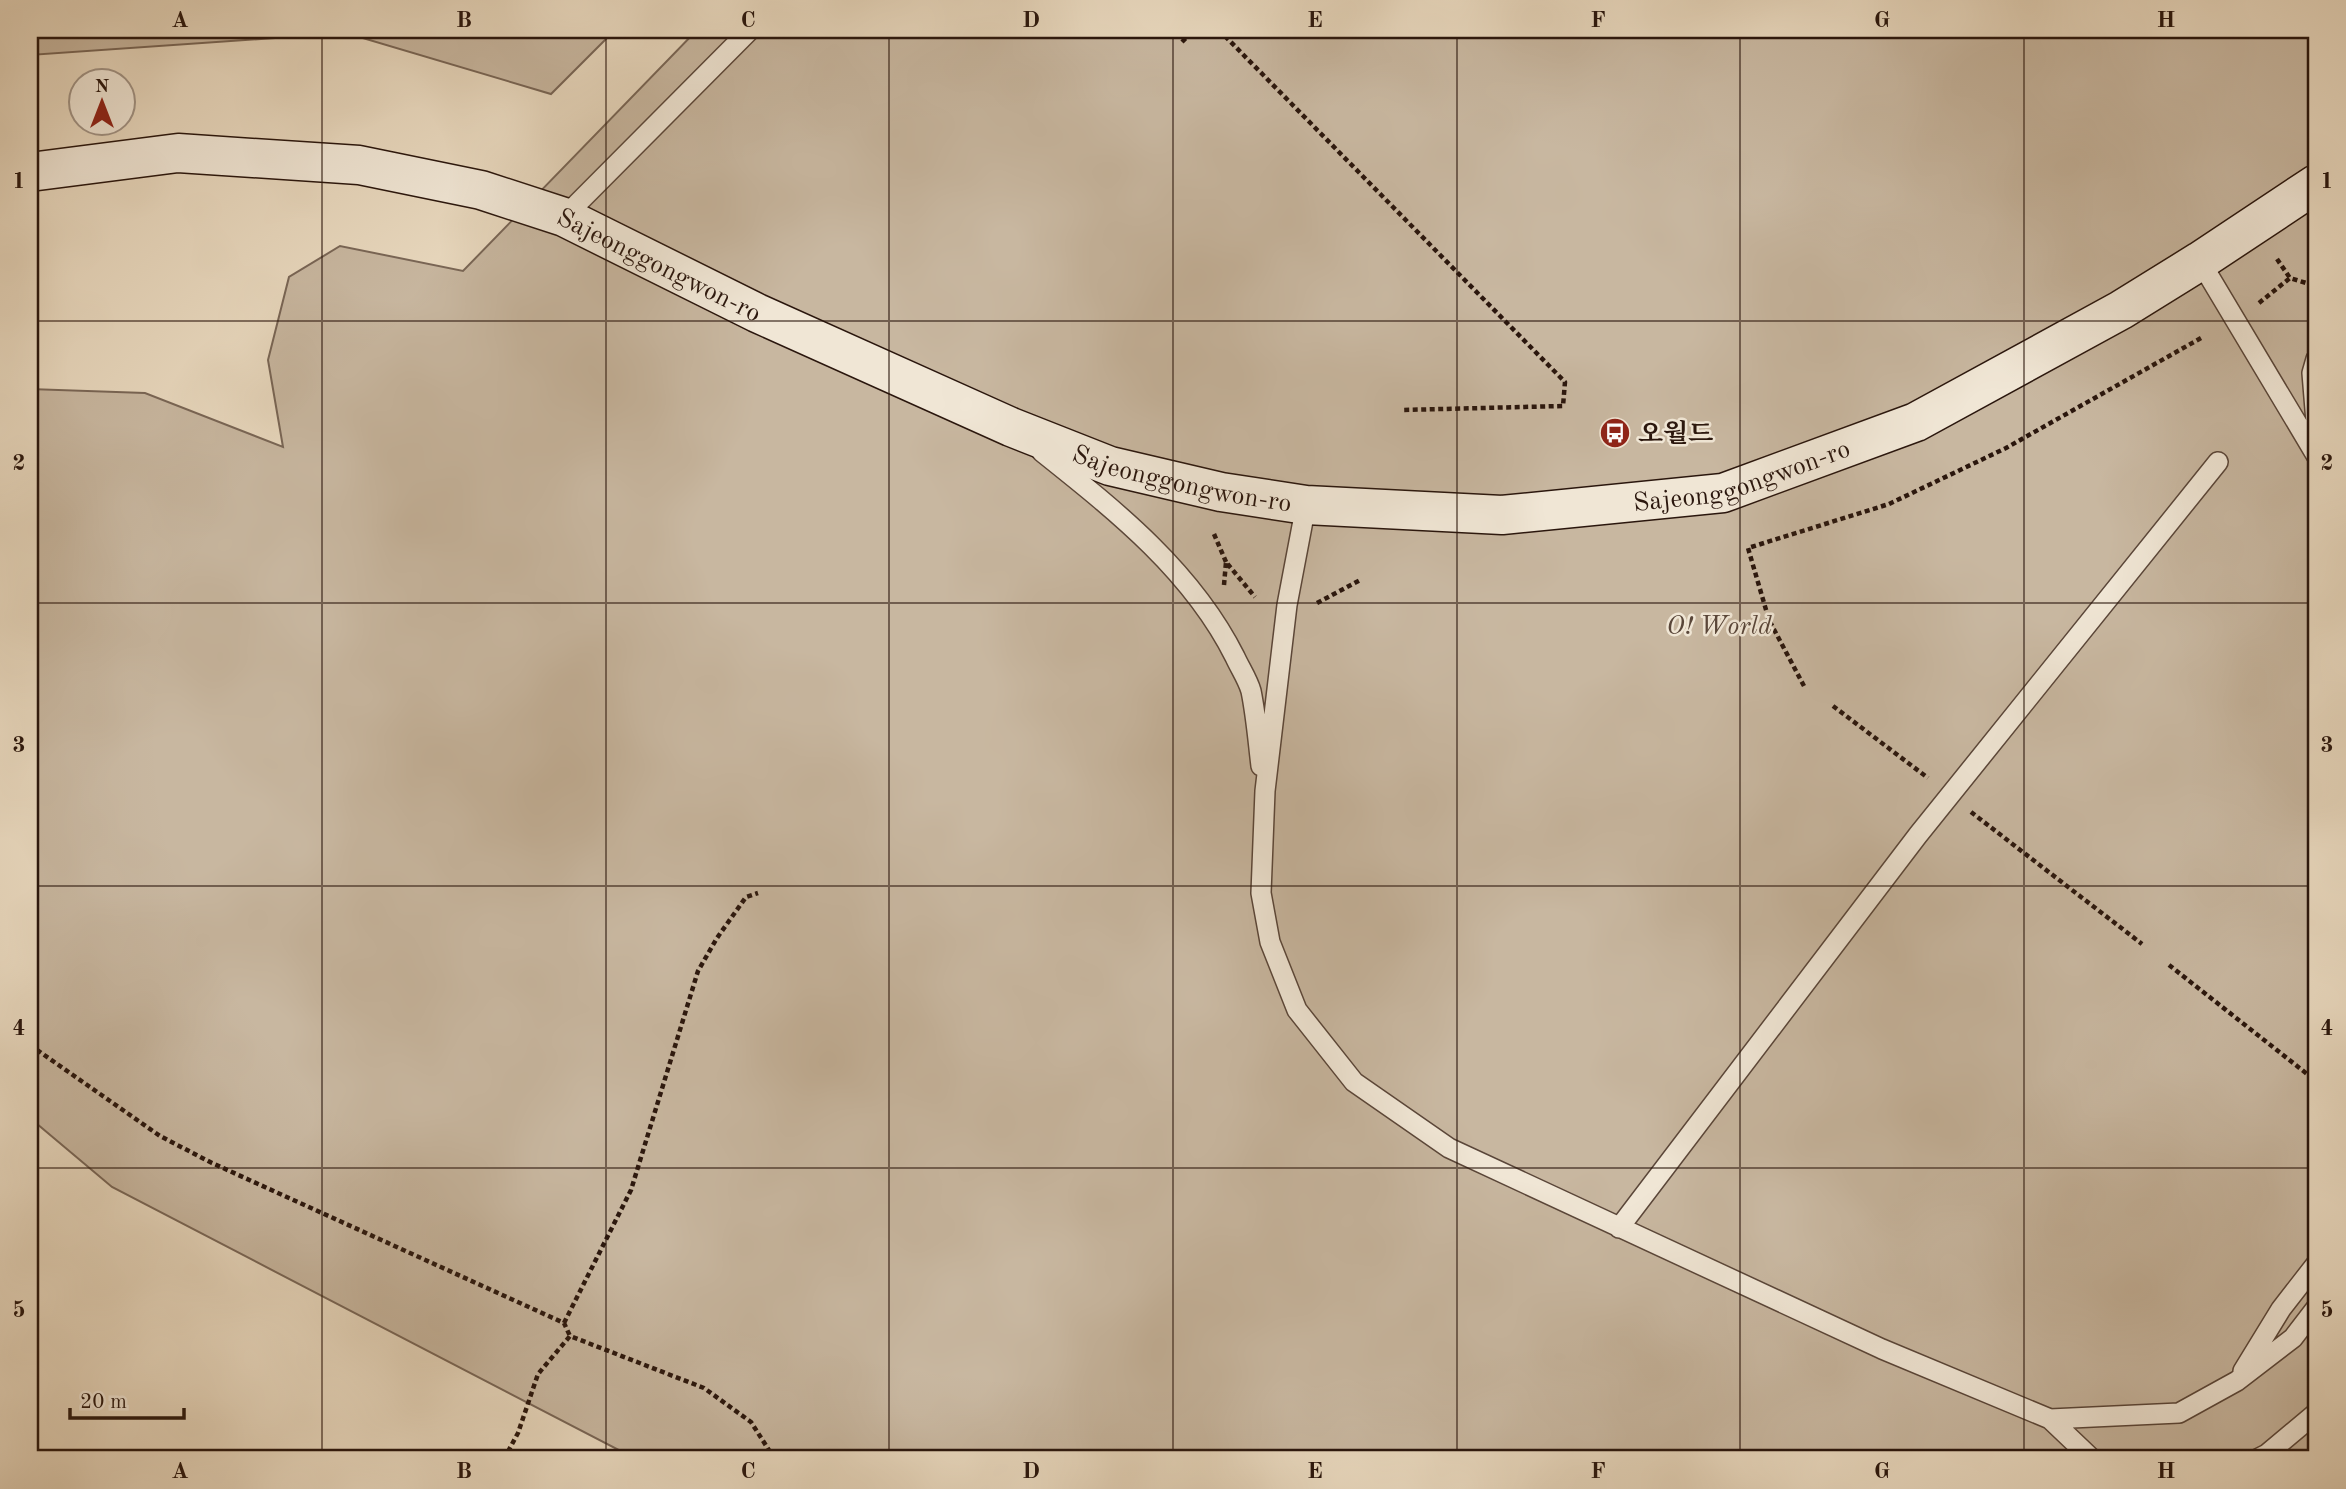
<svg xmlns="http://www.w3.org/2000/svg" width="2346" height="1489" viewBox="0 0 2346 1489" font-family="'Old Standard TT','Noto Serif KR',serif">
<rect width="100%" height="100%" fill="#e8d8be"/>
<filter id="stains"><feTurbulence type="fractalNoise" baseFrequency=".00286" numOctaves="4"/><feColorMatrix values="0 0 0 0 .2 0 0 0 0 .09 0 0 0 0 .02 0 0 0 .5 -.17"/></filter>
<radialGradient id="worn" r=".72"><stop offset=".6" stop-color="#630" stop-opacity="0"/><stop offset="1" stop-color="#630" stop-opacity=".3"/></radialGradient>
<path fill="#c8b7a0" stroke="#796656" stroke-width="2" d="M30,30h585l-64,64 -205,-61 -316,22z
M697,30h1619v1429h-1680l-524,-272 -82,-69v-729l115,4 138,54 -15,-87 21,-83 51,-31 123,25z"/>
<g fill="none" stroke-linecap="round" stroke-linejoin="round">
<g stroke="#5a4639" stroke-width="22">
<path id="service" d="M564,217l186,-187
M2200,261l116,194
M2316,359l-4,14 4,49
M1042,452c74,59 150,119 193,205 5,11 13,23 16,34 5,24 7,50 10,75
M1306,505l-19,100 -22,186 -4,102 9,49 27,68 57,72 95,66 433,201 168,70 129,-6 58,-32 56,-43 23,-30
M1619,1228l299,-393 300,-373
M2243,1371l38,-62 35,-45
M2050,1419l42,40
M2257,1459l10,-5 49,-41"/>
</g>
<g stroke="#2a160d" stroke-width="41">
<g id="secondary">
<path id="s1" d="M30,172l148,-19 181,12 122,25 83,27 193,96 254,114 99,39 111,26 85,13 196,10 221,-22 193,-71 205,-112 79,-49 116,-77"/>
</g>
</g>
<path stroke="#2a160d" stroke-width="4.5" stroke-dasharray="5 3.5" stroke-linecap="butt" d="M1219,30l346,352 -2,24 -161,4
M1182,42l12,-12
M2277,259l13,19
M2259,303l31,-25 26,8
M1214,534l12,28
M1224,585l2,-23 29,35
M1317,603l45,-24
M1804,686l-35,-66 -21,-72 141,-44 117,-56 195,-110
M1833,706l95,72
M1971,812l171,132
M2169,965l147,116
M30,1045l130,91 52,27 352,160 6,13
M564,1323l67,-133 67,-219 19,-33 29,-41 12,-4
M504,1459l14,-26 20,-59 32,-38 134,52 47,34 23,36 3,1"/>
<use href="#service" stroke="#f0e6d5" stroke-width="19"/>
<use href="#secondary" stroke="#f0e6d5" stroke-width="38"/>
</g>
<path fill="none" stroke="#2a160d" stroke-width="2" stroke-opacity="0.55" d="M322,30v1429M606,30v1429M889,30v1429M1173,30v1429M1457,30v1429M1740,30v1429M2024,30v1429M30,321h2286M30,603h2286M30,886h2286M30,1168h2286"/>
<defs>
<g id="bus-disc" transform="scale(1.575)"><circle r="9.5" fill="#8f2418" stroke="#f0e6d5"/><path d="M-5-6H5V4H4V6H2V4H-2V6H-4V4H-5ZM-3.5-4V0h7V-4ZM-3.5 1.2v1.5H-2V1.2ZM2 1.2v1.5H3.5V1.2Z" fill="#fff"/></g>
</defs>
<g fill-rule="evenodd">
<use href="#bus-disc" x="1615" y="433"/>
</g>
<g text-anchor="middle" stroke-width="5" stroke-linejoin="round" paint-order="stroke">
<g font-size="26" fill="#2a160d" stroke="#f0e6d5">
<text dy="9" stroke="none"><textPath href="#s1" startOffset="649">Sajeonggongwon-ro</textPath></text>
<text dy="9" stroke="none"><textPath href="#s1" startOffset="1783">Sajeonggongwon-ro</textPath></text>
<text dy="9" stroke="none"><textPath href="#s1" startOffset="1216">Sajeonggongwon-ro</textPath></text>
</g>
<g font-size="26" font-weight="bold" fill="#2a160d" stroke="#f0e6d5" text-anchor="start">
<text x="1638" y="442">오월드</text>
</g>
<g font-size="26" font-style="italic" fill="#594639" stroke="#f0e6d5">
<text x="1719" y="634">O! World</text>
</g>
</g>
<rect width="2346" height="1489" fill="none" stroke="#e8d8be" stroke-width="77"/>
<g transform="translate(102 102)"><circle r="33" fill="#f0e6d5" stroke="#a19385" stroke-width="2"/>
<path d="M0-5L12 26L0 18L-12 26Z" fill="#8f2418"/>
<text y="-10" font-size="19" font-weight="bold" text-anchor="middle" fill="#2a160d">N</text>
</g>
<path d="M70 1408v10h114v-10" fill="none" stroke="#2a160d" stroke-width="3.5"/>
<text x="80" y="1408" font-size="21" fill="#2a160d" stroke="#f0e6d5" stroke-width="5" paint-order="stroke">20 m</text>
<rect x="38" y="38" width="2270" height="1412" fill="none" stroke="#2a160d" stroke-width="2.5"/>
<g font-size="23" text-anchor="middle" font-weight="bold" fill="#2a160d">
<text x="180" y="27">A</text>
<text x="464" y="27">B</text>
<text x="748" y="27">C</text>
<text x="1031" y="27">D</text>
<text x="1315" y="27">E</text>
<text x="1598" y="27">F</text>
<text x="1882" y="27">G</text>
<text x="2166" y="27">H</text>
<text x="19" y="188">1</text>
<text x="2327" y="188">1</text>
<text x="19" y="470">2</text>
<text x="2327" y="470">2</text>
<text x="19" y="752">3</text>
<text x="2327" y="752">3</text>
<text x="19" y="1035">4</text>
<text x="2327" y="1035">4</text>
<text x="19" y="1317">5</text>
<text x="2327" y="1317">5</text>
<text x="180" y="1478">A</text>
<text x="464" y="1478">B</text>
<text x="748" y="1478">C</text>
<text x="1031" y="1478">D</text>
<text x="1315" y="1478">E</text>
<text x="1598" y="1478">F</text>
<text x="1882" y="1478">G</text>
<text x="2166" y="1478">H</text>
</g>
<rect width="100%" height="100%" filter="url(#stains)"/>
<rect width="100%" height="100%" fill="url(#worn)"/>
</svg>
